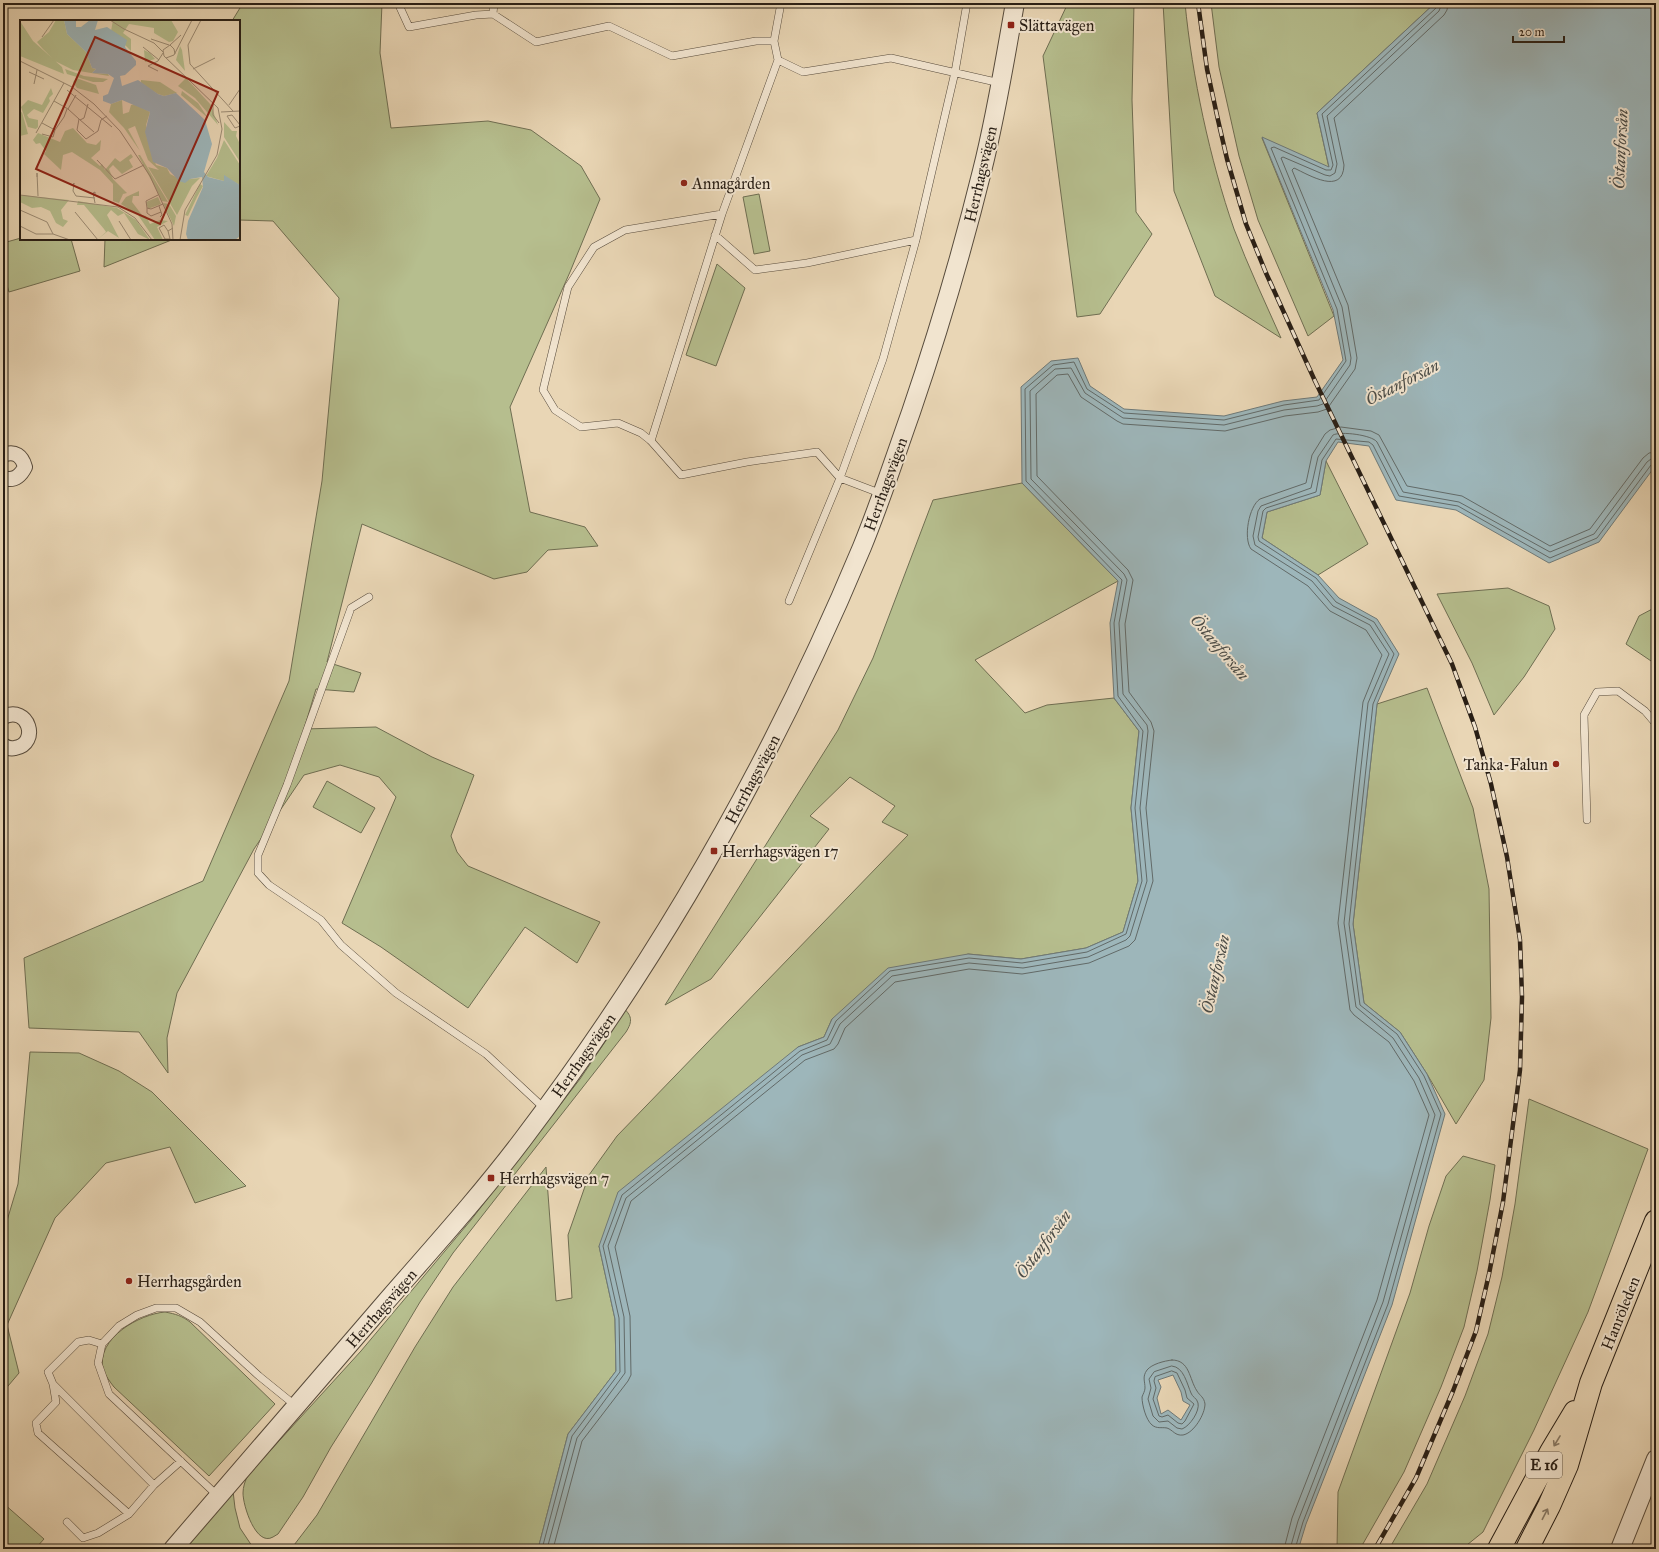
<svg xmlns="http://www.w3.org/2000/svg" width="1659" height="1552" viewBox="0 0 1659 1552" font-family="'IM FELL Great Primer',serif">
<rect width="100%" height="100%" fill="#e9d6b5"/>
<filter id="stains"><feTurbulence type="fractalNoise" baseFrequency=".005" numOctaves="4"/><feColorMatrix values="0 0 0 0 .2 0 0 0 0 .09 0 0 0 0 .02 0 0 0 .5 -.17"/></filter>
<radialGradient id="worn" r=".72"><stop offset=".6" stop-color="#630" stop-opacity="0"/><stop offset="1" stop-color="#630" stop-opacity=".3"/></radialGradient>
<path fill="#b6be8e" stroke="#6f6e52" d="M243,3h139l-2,50 11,75 97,-7 43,9 50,36 19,33 -30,73 -60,135 20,105 55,15 13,19 -50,4 -21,22 -33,7 -132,-55 -35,138 34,11 -7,19 -38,-3 -12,40 72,-2 56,30 42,18 -23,61 6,16 11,14 132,56 -23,41 -52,-36 -57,81 -87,-61 -39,-24 54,-126 -17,-20 -39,-12 -36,10 -50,74 -77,144 -10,45 1,35 -29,-41 -110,-4 -5,-70 179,-77 86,-200 33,-200 17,-183 -66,-77 -34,-1v-199h-7z
M1068,3h66l-2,97 4,112 16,22 -52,80 -23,3 -34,-261z
M1163,3h22c7,73 25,157 49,226 14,37 31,73 47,109l-66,-42 -41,-105z
M1211,3h224l-118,110 12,55 -67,-30 72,178 -26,20 -50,-116 -19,-64 -20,-89z
M759,194l11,57 -16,3 -11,-57z
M21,238v1h50l9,32 -71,21 -6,-20v-29z
M105,239h69l-70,28z
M717,264l28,24 -29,78 -30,-11z
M1326,461l42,83 -50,31 -56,-37 5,-26 53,-17z
M1022,483l96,98 -143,79 50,53 22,-8 67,-7 25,33 -8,77 7,73 -15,51 -37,16 -65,11 -53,-5 -136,65 -8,18 -26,10 -199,199 16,73 1,52 -48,63 -30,115h-247l26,-34 98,-168 38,-60 93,-120 10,134 16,-3 -4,-63 21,-60 28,-39 291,-301 -26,-13 13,-16 -45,-29 -40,39 19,13 -118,150 -46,26 173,-275 35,-72 60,-158z
M1508,588l41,18 6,23 -31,48 -30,38 -22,-52 -35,-69z
M1656,607v59l-2,-3 -28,-19 13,-28z
M1427,688l46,120 16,81 2,129 -7,62 -28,44 -29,-50 -27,-42 -36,-29 -11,-79 24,-220z
M327,781l48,27 -14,25 -48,-26z
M622,1007c10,8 11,14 4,25l-173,221 -33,49 -49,82 -40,63 -28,50 -25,37 -5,3c-17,10 -30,-31 -30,-44 0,-6 2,-12 5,-18l113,-124 110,-131 109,-141 31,-46z
M30,1052l49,1 40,18 33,21 94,94 -51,17 -25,-56 -64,16 -51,55 -48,107 12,48 -16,19v-158l15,-50z
M1529,1099l119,50 -60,163 -54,118 -51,102 -21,17h-73l38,-65 38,-88 23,-62 14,-57 13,-73z
M1463,1156l32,9 -5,35 -13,71 -13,56 -23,60 -37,85 -44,77h-23l1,-57 72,-199 19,-67 17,-50z
M165,1312c11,2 17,4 25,10l85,82 -66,72 -95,-89c-4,-5 -9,-12 -11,-18 -7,-31 37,-55 62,-57z
M233,1491l2,17 5,20 14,21h-71z
M3,1503l41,36 -9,10h-32z"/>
<path fill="#9db6ba" stroke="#6e7978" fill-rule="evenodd" d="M1435,3h221v462l-57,77 -50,21 -93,-53 -60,-10 -27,-54 -31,-4 -12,19 -6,34 -53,17 -5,26 56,37 21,23 38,21 22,35 -22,50 -24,220 11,79 36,29 27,42 18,40 -53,191 -86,219 -7,23 -5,2h-756l30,-115 48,-63 -1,-52 -16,-73 19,-54 180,-145 26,-10 8,-18 56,-51 80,-14 53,5 65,-11 37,-16 15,-51 -7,-73 8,-77 -25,-33 -4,-75 8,-42 -96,-98 -1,-96 30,-26 27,-3 12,28 34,23 100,7 59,-15 34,-4 26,-37 -10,-50 -71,-173 67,30 -12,-54zM1173,1375l8,17 2,9 7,4 -9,15 -13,-10 -7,4 -4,-16 4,-11 -3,-7z"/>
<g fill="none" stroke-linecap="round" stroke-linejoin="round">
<path stroke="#626a68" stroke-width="1" d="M1172,1360c18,0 17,19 25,31 3,5 7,6 8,13 0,10 -11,29 -22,31 -8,1 -10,-5 -16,-7 -6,-1 -10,1 -15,-3 -6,-5 -10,-20 -10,-28 1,-3 3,-6 3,-9 0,-7 -3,-11 2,-18 5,-6 17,-9 25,-10z
M1172,1366c12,1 15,18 19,27 1,4 6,5 7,10 2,8 -8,23 -16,26l-5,-1 -9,-7 -9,1 -6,-6 -5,-17 3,-11 -2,-9 5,-7z
M1172,1371l5,2 8,17 2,8 7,6 -9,17 -3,3 -4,-1 -10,-8 -6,2 -3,-1 -6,-17 3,-11 -2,-7 1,-4z
M542,1549l30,-113 48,-64 -1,-54 -16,-72 19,-51 178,-144 27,-11 9,-19 54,-50 79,-13 53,5 65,-11 39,-18 16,-53 -7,-73 8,-77 -25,-35 -4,-73 8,-43 -96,-99 -1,-92 28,-24 21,-3 13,27 37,24 100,7 60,-15 35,-5 27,-39 -9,-52 -66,-161 3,-1 52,23h5l2,-5 -11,-51 114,-106 1,-5
M547,1549l30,-111 48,-65 -1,-56 -16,-71 18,-48 176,-143 28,-11 10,-20 52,-48 77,-13 54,5 65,-11 38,-17 4,-4 17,-55 -7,-73 8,-77 -1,-6 -24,-31 -4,-71 8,-43 -3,-6 -93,-95 -1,-88 25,-22 16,-1 14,25 38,25 101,7 60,-15 33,-4 6,-2 27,-39 1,-7 -9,-51 -61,-149 2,-1 42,18 5,1 5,-3 2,-9 -10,-48 112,-105 3,-8
M553,1549l29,-108 46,-60 3,-6 -1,-59 -15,-69 16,-46 174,-141 29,-11 4,-5 7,-16 50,-46 74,-13 53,5 67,-11 40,-17 6,-6 18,-59 -7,-73 8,-77 -3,-9 -22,-30 -4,-68 8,-44 -5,-10 -91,-94 -1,-82 21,-19 11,-1 13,23 36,24 6,3 102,7 60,-15 33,-4 9,-3 28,-40 2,-11 -9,-53 -56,-135 2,-2c15,7 49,28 50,-3l-10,-47 110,-103 3,-5 1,-7
M1284,1549l8,-31 85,-218 52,-185 -15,-34 -25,-39 -35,-27 -4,-5 -12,-87 25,-221 19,-47 -16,-25 -36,-19 -22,-25 -57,-37c-8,-11 -2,-43 9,-50l46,-16 6,-28 13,-21 5,-4 11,-3 30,4 8,4 28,51 55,10 88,50 40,-17 53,-71 6,-5 7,-1
M1290,1549l8,-28 85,-219 52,-187 -16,-37 -26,-40 -37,-31 -12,-84 24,-220 21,-49 -19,-29 -37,-19 -21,-25 -57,-36 -2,-9 5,-25 3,-5 50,-18 7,-31 15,-22c8,-4 39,0 44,7l26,50 56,10 91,50 44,-18 53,-72 4,-3 5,-1
M1295,1549l8,-27 85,-218 53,-190 -17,-38 -27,-42 -37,-29 -11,-81 24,-220 21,-50 -20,-32 -38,-20 -20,-24 -57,-37 -1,-4 5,-26 3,-3 50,-16 6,-32 14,-21 33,3 4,3 26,51 59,10 92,52 47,-20 54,-73 5,-2"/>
<g stroke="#584c3d" stroke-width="8">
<path id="service" d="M398,3l11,24 67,-12 17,-1
M494,3l-1,11 43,28 73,-16 63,30 84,-15h18
M781,3l-7,38 4,19 25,12 88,-14 109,25
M778,60l-56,154 -97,16 -31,17 -26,40 -25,103 12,20 26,17 37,-4 23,10 10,8 30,34 66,-13 70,-10 23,26 42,16
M715,235l40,35 52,-7 109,-23
M651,441l71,-227
M369,597l-18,11 -64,177 -29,70v18l11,12 52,35 20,25 55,48 90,61 59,55
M789,601l51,-123 43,-119 33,-119 39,-168 12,-69
M1587,820l-3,-105 13,-23 21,-1 27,20 11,13
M102,1344l-13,-4 -11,2 -30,30 5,12 3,18 -20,21 2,10 91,81
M53,1384l101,101
M218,1496l-109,-102 -11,-31 4,-19 17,-18 18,-11 19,-7h20l24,14 59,54 37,30
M67,1522l16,16 15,-5 31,-19 25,-29 27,-24"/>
</g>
<g stroke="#584c3d" stroke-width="16">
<path id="minor" d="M3,455c12,-5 19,1 22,12 -5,10 -12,14 -22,11
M3,717c26,-13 37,27 12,31 -4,1 -8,0 -12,-3"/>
</g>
<g stroke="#584c3d" stroke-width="20">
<path id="tertiary" d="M173,1549c70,-82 141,-163 211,-245 47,-54 96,-108 139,-165 138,-182 251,-381 339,-592 18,-44 33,-90 49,-135 27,-79 51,-160 71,-241 14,-55 23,-112 33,-168
M1620,1549l36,-90"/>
</g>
<g stroke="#281e15" stroke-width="24">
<path id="trunk" d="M1499,1549l52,-97 24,-40
M1527,1549l22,-43 18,-41 24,-82 65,-162"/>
</g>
<use href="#service" stroke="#f1e4cf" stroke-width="7"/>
<use href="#minor" stroke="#f1e4cf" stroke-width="14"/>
<use href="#tertiary" stroke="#f1e4cf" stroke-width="18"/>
<use href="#trunk" stroke="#e9d6b5" stroke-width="22"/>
<g stroke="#281e15" stroke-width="4.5">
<path id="rail" d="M1198,3l9,66 11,51 9,39 19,65 20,49 49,108 137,283 23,63 16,57 16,73 13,83 2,57 -2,73 -17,132 -14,72 -13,57 -23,60 -37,87 -41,71"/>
</g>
<use href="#rail" stroke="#f1e4cf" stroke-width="3" stroke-dasharray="9" stroke-linecap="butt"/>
</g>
<defs><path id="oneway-shaft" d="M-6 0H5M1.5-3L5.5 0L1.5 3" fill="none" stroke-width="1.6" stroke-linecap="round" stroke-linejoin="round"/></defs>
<g stroke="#887a65">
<use href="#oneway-shaft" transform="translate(1557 1441) rotate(121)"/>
<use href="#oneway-shaft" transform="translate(1545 1514) rotate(-63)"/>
</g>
<g fill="#8f2418" stroke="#f1e4cf" stroke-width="1.5">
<rect x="1007" y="21" width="8" height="8" rx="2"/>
<circle cx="684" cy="183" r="4"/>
<circle cx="1556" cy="764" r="4"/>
<rect x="710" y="847" width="8" height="8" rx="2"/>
<rect x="487" y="1174" width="8" height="8" rx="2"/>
<circle cx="129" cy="1281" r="4"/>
</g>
<g text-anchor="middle" stroke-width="4" stroke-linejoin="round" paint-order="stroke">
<rect fill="#f1e4cf" stroke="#64594d" stroke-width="1" x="1526" y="1452" width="36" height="26" rx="3"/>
<g font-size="15" font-weight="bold" fill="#281e15">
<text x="1544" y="1470">E 16</text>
</g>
<g font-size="16" fill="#281e15" stroke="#f1e4cf" text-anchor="start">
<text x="1019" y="31">Slättavägen</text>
<text x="692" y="189">Annagården</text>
<text x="1548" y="770" text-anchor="end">Tanka-Falun</text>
<text x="722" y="857">Herrhagsvägen 17</text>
<text x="499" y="1184">Herrhagsvägen 7</text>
<text x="137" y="1287">Herrhagsgården</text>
</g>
<g font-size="16" fill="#281e15" stroke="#f1e4cf">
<text transform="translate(980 174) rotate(-77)" y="6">Herrhagsvägen</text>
<text transform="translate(885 484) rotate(-70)" y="6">Herrhagsvägen</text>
<text transform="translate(752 779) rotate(-62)" y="6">Herrhagsvägen</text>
<text transform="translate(583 1055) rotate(-55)" y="6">Herrhagsvägen</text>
<text transform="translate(381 1308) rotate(-49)" y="6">Herrhagsvägen</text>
<text transform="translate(1620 1313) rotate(-68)" y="6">Hanröleden</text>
</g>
<g font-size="17" font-style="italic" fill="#4b4c47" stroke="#f1e4cf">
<text transform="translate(1620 149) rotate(-87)" y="6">Östanforsån</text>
<text transform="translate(1402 382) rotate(-27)" y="6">Östanforsån</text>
<text transform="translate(1220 647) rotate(50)" y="6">Östanforsån</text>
<text transform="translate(1215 974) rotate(-77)" y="6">Östanforsån</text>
<text transform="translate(1043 1244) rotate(-53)" y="6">Östanforsån</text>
</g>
</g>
<g transform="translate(20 20)">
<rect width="220" height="220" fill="#e9d6b5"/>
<path d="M36,0h8l3,14 19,18 6,16 4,1 -4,4 16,1 1,2 -36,-6 -18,-9 -13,-13 -5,-6 12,-10zM93,0h58l7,12 -5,9 -4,1 -15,-9v-5l-25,-4 -6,9 8,6v12l-20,-20zM0,1l13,20 29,26 2,7 -44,-18zM160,26l2,4 3,21 -9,-11zM124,30l6,3 5,6 -10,3zM45,49l19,7 24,3 -5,3h-10l-26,-8zM56,58l20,7 3,9 -22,-6 -4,-6zM166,58l25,27 7,20 -23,-27 -17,-12zM121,60l19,2 17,11 -13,3 -6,-2 -17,-10zM31,68l2,6 -4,4 1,3 -7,12 -9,-4 -7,6 2,3 9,2v7l-2,2 -8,-2 -7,-20 7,-7 14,5zM162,71l16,12 10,15 -27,-23zM102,80l1,14 6,-2 2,-7 4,-1 15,8 -4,13 2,15 8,25 11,3 3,6 12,6 18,-2 -8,8 -15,29 -29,-48 11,3 -11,-10 -13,-34 -7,3 12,22 -16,-23 -15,-16 2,-8zM2,92l6,22 -8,2v-23zM204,102l8,9h5l-1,5 4,8v18l-16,-25zM53,108l14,15 9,2 5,-5 -1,10 -9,8 9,8 2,-2 3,6 10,-12 5,4 11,-8 2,3 -4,3 4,7 -11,7 -9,-9 -4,4 4,10 14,14 -4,1 -4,9 -6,-2v-17l-13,-14 -28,-18 -9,3 -2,15 -17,-16 2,-3 -6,-8 -4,1 -3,-4 5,-7 22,9 5,-11zM204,120l16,25v20l-13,-7 -3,3 -18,-5 11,-18zM118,135h2l28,47 -6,-1zM180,164l3,2 -6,11 -9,19 -3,-1zM119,171v5h-6l-1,6 10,13 4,1 4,8 10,-4 8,1 -11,6 6,13h-8l-17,-25 -17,-11 5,-7zM0,175l49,5 -8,10 2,9 5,2 -5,6 -7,-4 -6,-12 -9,-4 -9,1 -12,-6zM138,177l3,7 -13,5 -2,-7zM58,181l39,7 19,12 14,20 -12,-6 -14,-21 -6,3 -7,-6 -4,5 12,23 -11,-7 -10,8 8,-7 -2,-3 -20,-24h-7zM143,183l6,1 7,12 -2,10z" fill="#b6be8e"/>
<path d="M44,0h12v7h5l9,-7h8l-3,10 12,-3 20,13 -2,7 11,14v4l-11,10 -5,1 2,10 16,-6 20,14 6,2 12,-3 29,27 7,24 -8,28 4,5 16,4v-6l16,10v51l-5,4h-47l-2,-6 2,-13 15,-34 -1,-10 -12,2 -5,4 -6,-2 -12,-13 -14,-6 -8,-30 5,-20 -28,-12 -11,4 -8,-3v-5l5,-2 6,-16 -6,-4 -16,-1 4,-4 -4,-1 -6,-16 -19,-18z" fill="#9db6ba"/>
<path fill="none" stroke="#9c8c75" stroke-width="1" d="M90,0l14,9 30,14 9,9M181,0l-13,25 2,19 43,47M22,17l12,-17M131,19l18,6M150,25l11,-10M123,27l16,13M155,34l-1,-5 -4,-4 -7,5 1,6 54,52 4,21 -5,26 -32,55 -5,30M146,38l8,-3 18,-35M0,41l52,26 22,17 26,27 30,45 22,48 1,16M173,49l22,-11M138,51l-10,-5 10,-5 5,-8M9,52l15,7M14,64l3,-14M47,70l45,37M34,81l14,8 8,-14M193,84v11l6,8M209,85l11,-16M48,89l11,10 -2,11 9,9 12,-8 3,-11 6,-4M201,92l19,-1M59,99l15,13M60,100l4,-2 4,-14M22,103l13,7 9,-13 3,-8M220,105l-8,-10 -5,1 8,12 5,-2M16,113l28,-50M22,114l11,3 2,-7M77,140l18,19 29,-14M17,157v-4l1,23M53,166l1,-3 -1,8 3,5 19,2M0,175l98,12 17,11 17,22M138,175l-12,6 1,7 4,1 12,-5M75,183l-2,-10 2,-1v3M139,186l3,9 -2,2M127,188v5l4,3 10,-4M0,190l27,12 6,12M55,192l23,28M99,201l12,19M0,206l16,8h17l17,6M148,211l-4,-6 -5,3 6,11h5M150,219l-2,-8 5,-3"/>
<path fill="#8f2418" fill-opacity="0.15" stroke="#8f2418" stroke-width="2" d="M75,17l123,55 -58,132 -124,-55z"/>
<rect width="220" height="220" fill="none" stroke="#281e15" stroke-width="2"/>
</g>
<rect width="1659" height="1552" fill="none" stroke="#e9d6b5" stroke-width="16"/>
<rect x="4" y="4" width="1651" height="1544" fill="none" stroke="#281e15" stroke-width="2"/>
<rect x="8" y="8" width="1643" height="1536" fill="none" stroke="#281e15"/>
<path d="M1513 36v6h51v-6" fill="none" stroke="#281e15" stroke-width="2"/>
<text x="1519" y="36" font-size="12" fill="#281e15" stroke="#f1e4cf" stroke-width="3" paint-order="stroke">20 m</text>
<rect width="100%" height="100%" filter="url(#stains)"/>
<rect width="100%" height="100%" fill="url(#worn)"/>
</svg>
